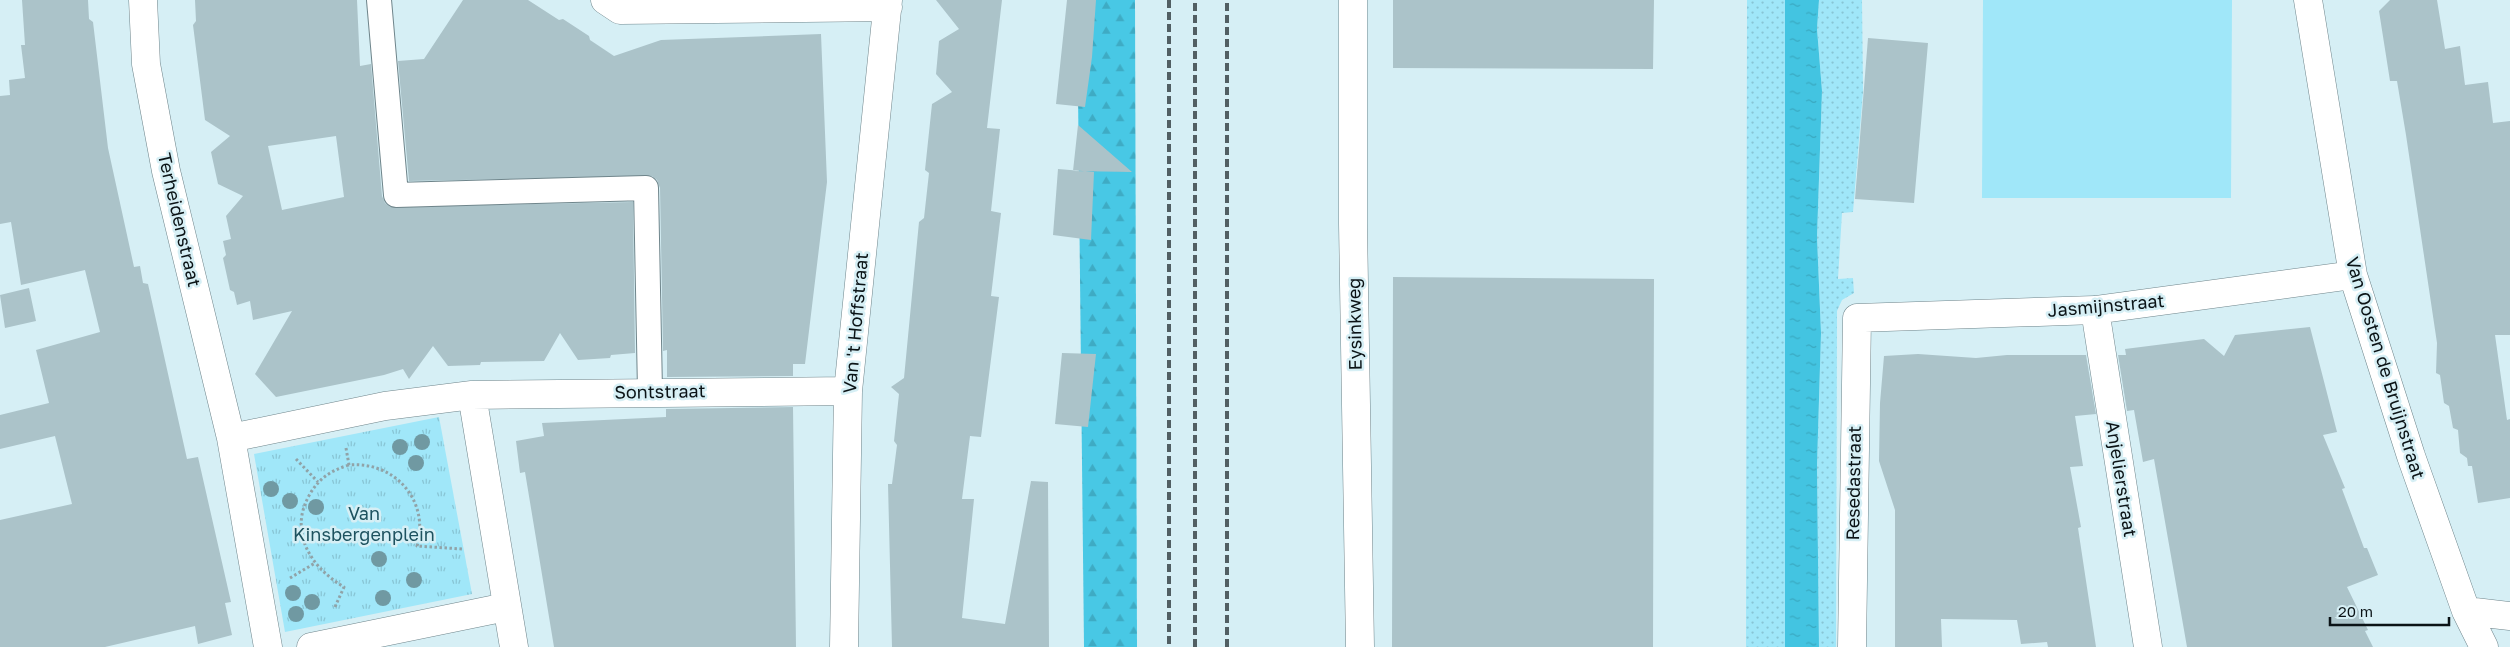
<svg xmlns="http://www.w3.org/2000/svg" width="2510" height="647" viewBox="0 0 2510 647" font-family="'Golos Text',sans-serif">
<defs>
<pattern id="grass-dots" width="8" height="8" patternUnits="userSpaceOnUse" patternTransform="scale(1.25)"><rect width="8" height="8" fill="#a0e7f9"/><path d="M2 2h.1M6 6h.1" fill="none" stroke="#88c5d5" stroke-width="1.8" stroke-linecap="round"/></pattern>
<pattern id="forest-firs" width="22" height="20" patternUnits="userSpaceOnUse" patternTransform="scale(1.25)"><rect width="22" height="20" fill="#48c8e5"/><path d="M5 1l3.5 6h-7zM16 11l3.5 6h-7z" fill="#3eabc4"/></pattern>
<pattern id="park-tufts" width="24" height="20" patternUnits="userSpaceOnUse" patternTransform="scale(1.25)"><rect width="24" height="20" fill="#a0e7f9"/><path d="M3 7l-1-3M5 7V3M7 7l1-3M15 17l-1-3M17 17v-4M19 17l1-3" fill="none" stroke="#88c5d5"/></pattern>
<pattern id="water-ripples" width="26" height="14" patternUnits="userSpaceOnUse" patternTransform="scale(1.25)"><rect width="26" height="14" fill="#43c4e1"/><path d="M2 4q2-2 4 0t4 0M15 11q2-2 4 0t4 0" fill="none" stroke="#39a8c0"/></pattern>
</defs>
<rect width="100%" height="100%" fill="#d6eff5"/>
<path fill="url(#grass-dots)" d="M1747,0h38v647h-39z
M1819,0h43l1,92 -10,120 -11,1 -4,66 15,-1 1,15 -12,7 -5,11 -1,336h-17l-2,-181 4,-133 -4,-96 5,-146 -5,-62z"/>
<path fill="url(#forest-firs)" d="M1077,0h58l2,647h-53z"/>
<path fill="url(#park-tufts)" d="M439,417l33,177 -187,38 -31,-178z"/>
<path fill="#a0e7f9" d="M1983,0h249l-1,198h-249z"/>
<path fill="url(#water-ripples)" d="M1785,0h34l-2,29 5,62 -5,146 4,96 -4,133 2,181h-34z"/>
<path fill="#abc3c9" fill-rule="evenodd" d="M22,0h66l1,19 4,3 15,126 26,119 6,-1 3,17 5,1 39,175 11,-2 33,145 -6,1 7,32 -34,9 -3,-18 -90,21h-105v-127l72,-16 -17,-68 -55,13v-34l49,-12 -13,-53 64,-18 -15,-62 -64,15 -10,-63 -11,2v-128l10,-1 -1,-15 16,-2 -4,-33h4z
M195,0h162l3,66 11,-2 11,132 3,7 5,4 243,-5 2,151 -24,2 -1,3 -32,2 -18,-27 -16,28 -63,1 -1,3 -32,1 -15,-20 -24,33 -6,-10 -19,6 -108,22 -21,-23 37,-63 -39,9 -3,-19 -13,4 -3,-13 -4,-2 -7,-32 3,-3 -3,-14 8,-2 -5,-23 17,-20 -25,-12 -7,-32 19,-16 -25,-16 -12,-95 3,-4zM336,136l8,61 -62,13 -14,-64z
M463,0h65l31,20 4,-1 26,17 1,4 24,16 47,-16 160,-6 6,148 -22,182h-12v12l-126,1v-27l-4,1 -3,-163 -3,-8 -5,-4 -243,5 -11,-120 26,-2z
M936,0h66l-15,128 13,1 -9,82 10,2 -10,83 8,1 -18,140 -11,-1 -8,63h12l-12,119 43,6 26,-143 17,1 1,165h-157l-4,-163h4l5,-39 -3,-4 5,-47 -8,-7 13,-9 15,-156 5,-4 5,-45 -4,-3 7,-66 20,-12 -16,-18 3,-33 20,-12z
M1067,0h29l-4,57 -7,50 -29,-3z
M1393,0h261l-1,69 -260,-1z
M2390,0h47l8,49 15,-3 5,39 23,-3 5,41 17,-2v214h-15l12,85 3,-1v79l-32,5 -6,-37h-4l-1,-8 -7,-5 -2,-23 -5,-2 -4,-22 -5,-3 -4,-28 -4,-2 1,-30 -31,-208 -9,-54h-7l-11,-70z
M1868,38l60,5 -14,160 -59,-4z
M1078,125l54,47 -59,-1z
M1058,169l36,3 -3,68 -38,-5z
M1393,277l261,2 -1,368h-261z
M29,288l7,33 -31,7 -5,-33z
M2310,327l27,105 -14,3 22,53 -3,1 22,59h3l11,27 -31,12 21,43 -3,1 8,16h-186l-33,-188 -11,3 -9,-52 -7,1 -9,-56h8l-1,-6 79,-10 20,17 11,-21z
M1062,353l34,1 -8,73 -33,-3z
M1918,354l58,4 31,-3h79l10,59 -21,2 8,50 -13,1 11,60 -3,1 18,119h-48l-1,-5 -26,2 -4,-24 -76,-1 1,28h-47v-137l-16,-49 1,-58 4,-47z
M793,407l3,240h-242l-29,-175 -5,1 -4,-32 28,-5 -2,-13 124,-6v-8z"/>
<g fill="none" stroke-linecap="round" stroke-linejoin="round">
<g stroke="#6f858b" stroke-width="26">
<path id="lane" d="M379,0l17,195 250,-7 4,203"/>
</g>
<g stroke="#6f858b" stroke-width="29">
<path id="street" d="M143,0l3,64 20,107 65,267 37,209
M605,0l15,10 268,-3
M1353,0v224l7,423
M2308,0l45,275 58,181 55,155 18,36
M2095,310l53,337
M472,395l42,252
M231,438l154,-32 87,-11 376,-4
M2466,611l44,5
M311,647l195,-40
M844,647l4,-256 40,-391
M1852,647l5,-329 238,-8 258,-35"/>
</g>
<path stroke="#90a3a8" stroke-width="3" stroke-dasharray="2.5 2.5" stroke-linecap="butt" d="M346,448l3,17c46,-4 81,36 68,81l45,3
M296,459l22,23
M290,578l25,-15
M335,607l9,-20c-34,-20 -56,-56 -34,-93 9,-16 22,-24 39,-29"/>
<use href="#lane" stroke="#fff" stroke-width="24"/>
<use href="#street" stroke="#fff" stroke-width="28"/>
<path stroke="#515f63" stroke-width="4" stroke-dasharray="8 4" stroke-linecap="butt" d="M1169,0v647
M1195,647v-647
M1227,647v-647"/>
</g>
<g fill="#7099a2">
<circle cx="422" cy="442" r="8"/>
<circle cx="400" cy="447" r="8"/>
<circle cx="416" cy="463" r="8"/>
<circle cx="271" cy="489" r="8"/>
<circle cx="290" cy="501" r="8"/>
<circle cx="316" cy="507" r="8"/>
<circle cx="379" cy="559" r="8"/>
<circle cx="414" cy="580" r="8"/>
<circle cx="293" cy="593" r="8"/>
<circle cx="383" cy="598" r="8"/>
<circle cx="312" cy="602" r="8"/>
<circle cx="296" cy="614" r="8"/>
</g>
<g text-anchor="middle" stroke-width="5" stroke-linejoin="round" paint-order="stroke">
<g font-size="18" fill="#0b1316" stroke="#d6eff5">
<text transform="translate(179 220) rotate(77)" y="6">Terheidenstraat</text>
<text transform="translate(2106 306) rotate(-5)" y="6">Jasmijnstraat</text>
<text transform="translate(856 323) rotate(-85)" y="6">Van 't Hoffstraat</text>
<text transform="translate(1355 324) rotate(-91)" y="6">Eysinkweg</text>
<text transform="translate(2385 368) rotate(73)" y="6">Van Oosten de Bruijnstraat</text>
<text transform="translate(660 392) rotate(-1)" y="6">Sontstraat</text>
<text transform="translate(2121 479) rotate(81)" y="6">Anjelierstraat</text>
<text transform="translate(1854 483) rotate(-89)" y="6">Resedastraat</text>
</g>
<g font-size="18" fill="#1d525f" stroke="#d6eff5">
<text x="364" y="520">Van<tspan x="364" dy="21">Kinsbergenplein</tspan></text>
</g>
</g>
<path d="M2330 617v8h119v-8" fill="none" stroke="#0b1316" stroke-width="2.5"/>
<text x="2338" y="617" font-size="15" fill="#0b1316" stroke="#d6eff5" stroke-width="4" paint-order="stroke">20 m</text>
</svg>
